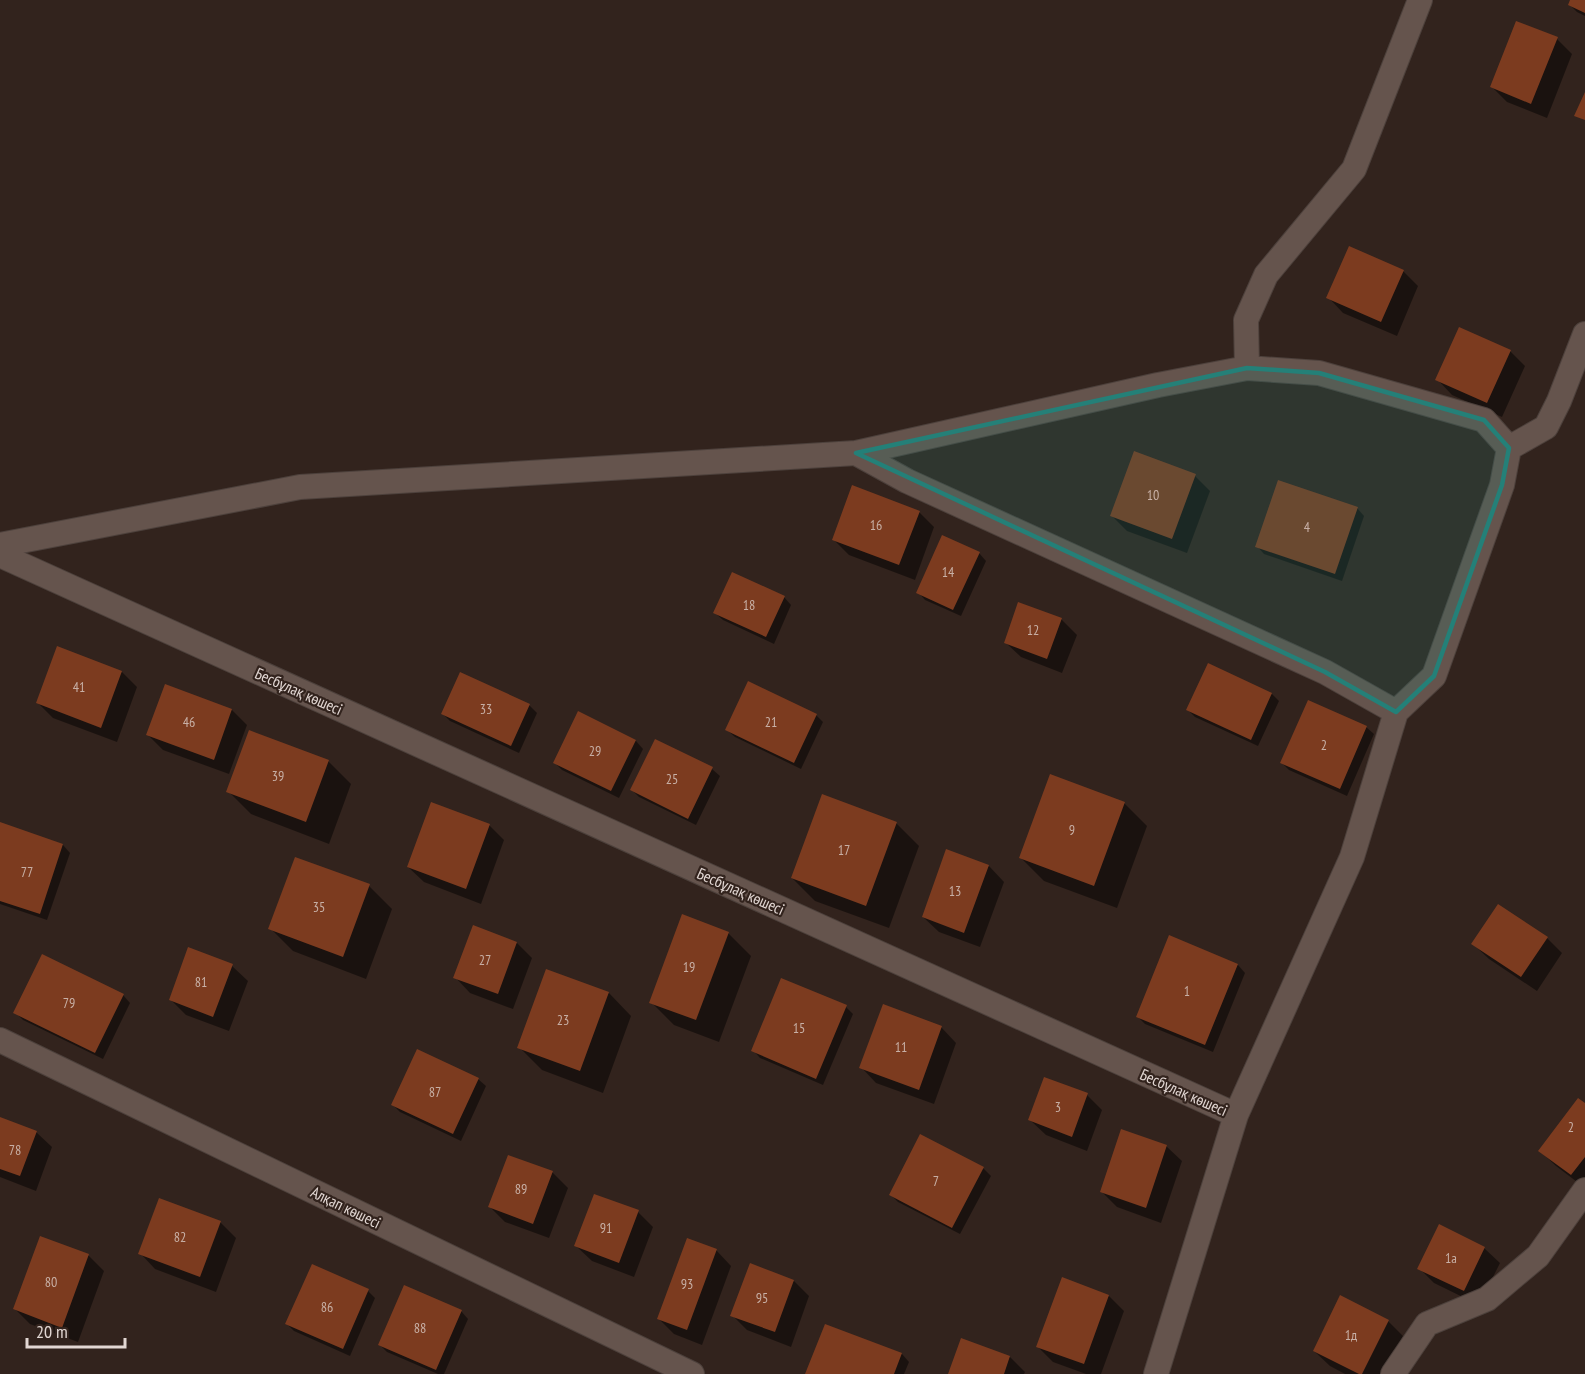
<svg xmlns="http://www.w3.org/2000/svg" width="1585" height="1374" viewBox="0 0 1585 1374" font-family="'PT Sans Narrow',sans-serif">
<rect width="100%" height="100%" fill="#32231d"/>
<path fill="#0007" d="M1572,0h13v16l-8,-4 -7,-7z
M1557,39l15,15 -25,64 -40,-16 -15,-15z
M1403,271l15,15 -21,50 -54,-23 -15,-16z
M1510,351l15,15 -23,51 -50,-22 -15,-16z
M1195,476l15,15 -23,62 -60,-22 -16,-16z
M1357,508l7,8 -22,65 -78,-27 -7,-8z
M919,512l15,15 -19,53 -66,-25 -15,-15z
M979,553l7,8 -25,55 -36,-16 -7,-8z
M784,597l7,8 -17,39 -51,-24 -8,-7z
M1061,619l16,16 -15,38 -41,-16 -16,-15z
M122,672l15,15 -20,55 -64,-24 -15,-15z
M1272,694l7,7 -21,45 -63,-29 -7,-7z
M529,705l8,8 -18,40 -69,-32 -7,-7z
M232,710l15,15 -18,49 -66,-24 -15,-15z
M579,713l57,28 7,8 -24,49 -57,-28 -7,-7z
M816,715l7,7 -22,47 -66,-32 -8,-7z
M1366,727l8,7 -27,62 -58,-26 -7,-7z
M656,741l56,28 8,7 -24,49 -57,-28 -7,-7z
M328,761l23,23 -22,60 -78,-30 -23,-23z
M1124,803l23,23 -30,82 -73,-27 -23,-23z
M896,823l23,23 -30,82 -74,-27 -23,-23z
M0,824l63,21 7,8 -23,67 -47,-16z
M489,825l15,15 -23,64 -57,-22 -16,-15z
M989,866l15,16 -24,65 -41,-15 -16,-15z
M369,886l23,23 -26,70 -73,-28 -23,-23z
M728,933l23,23 -32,86 -45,-17 -23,-23z
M1170,937l68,28 7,8 -32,79 -68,-28 -7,-7z
M1547,938l15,15 -25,38 -48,-32 -16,-15z
M517,943l15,15 -19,51 -43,-16 -15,-16z
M232,966l16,15 -19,50 -43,-16 -15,-15z
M609,993l22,23 -28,77 -61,-23 -23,-23z
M123,995l7,8 -27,56 -80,-39 -8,-8z
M846,1007l7,7 -30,71 -63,-27 -7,-8z
M941,1027l15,16 -22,61 -58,-21 -15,-16z
M478,1079l8,7 -25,55 -61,-29 -7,-7z
M1087,1095l15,15 -15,41 -41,-16 -16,-15z
M1585,1105v83l-29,-22 -16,-15z
M0,1119l36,13 16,15 -16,44 -36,-14z
M921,1136l62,32 8,8 -31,58 -62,-32 -7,-7z
M1166,1146l16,15 -21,62 -44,-16 -15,-15z
M552,1172l16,16 -19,50 -44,-16 -15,-15z
M638,1212l15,15 -19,50 -42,-16 -16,-15z
M220,1222l16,16 -20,54 -61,-23 -15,-16z
M41,1238l48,18 15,15 -26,71 -48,-18 -15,-15z
M1484,1248l16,15 -21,42 -45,-22 -15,-15z
M716,1250l15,16 -29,79 -28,-11 -15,-15z
M794,1281l15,15 -18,51 -44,-17 -15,-15z
M368,1291l7,7 -25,58 -56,-25 -7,-7z
M1109,1296l15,15 -23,63h-15l-33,-12 -15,-15z
M461,1311l7,8 -24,55h-6l-51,-22 -7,-7z
M1388,1321l15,15 -18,38h-40l-15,-8 -16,-15z
M825,1326l77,28 7,8 -5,12h-97z
M1010,1357l15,15 -1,2h-75z"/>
<path fill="#7c3b1f" d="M1570,0h15v13l-17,-8z
M1516,21l42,16 -27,67 -41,-17z
M1585,92v28l-11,-4z
M1349,246l55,24 -23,52 -55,-24z
M1459,327l52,23 -24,53 -52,-23z
M1134,451l62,23 -24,65 -62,-23z
M1278,480l80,27 -23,67 -80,-27z
M852,485l68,26 -21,54 -67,-25z
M942,535l38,17 -27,58 -37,-17z
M732,572l53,24 -19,41 -53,-24z
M1018,602l44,16 -15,41 -43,-16z
M57,646l65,25 -21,57 -65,-25z
M1208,663l64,30 -21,47 -65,-30z
M460,672l70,32 -19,42 -70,-32z
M748,681l69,33 -23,49 -69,-33z
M165,684l67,25 -18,51 -68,-25z
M1308,700l59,26 -27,63 -60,-26z
M578,711l58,29 -25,51 -58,-28z
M249,730l80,30 -23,62 -80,-30z
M655,739l58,28 -25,52 -58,-29z
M1050,774l75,28 -31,84 -75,-28z
M822,794l75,28 -31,84 -75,-28z
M431,802l59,22 -24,65 -59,-22z
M0,822l63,22 -23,70 -40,-13z
M946,849l43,16 -25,68 -42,-16z
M295,857l75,27 -27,73 -75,-28z
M1498,904l50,33 -27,40 -50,-33z
M682,914l47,18 -33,88 -47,-17z
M473,925l44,17 -19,52 -45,-16z
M1169,935l69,29 -33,81 -69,-28z
M188,947l45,17 -20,53 -44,-17z
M42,954l82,40 -29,59 -82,-40z
M546,969l63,23 -29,79 -63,-23z
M781,978l66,27 -31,74 -65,-28z
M883,1004l59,22 -23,64 -60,-22z
M417,1049l62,29 -26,56 -62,-29z
M1044,1077l44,16 -16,44 -44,-17z
M1578,1098l7,5v54l-14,18 -33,-24z
M0,1117l37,14 -17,45 -20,-7z
M1121,1129l46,16 -21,63 -46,-16z
M920,1134l64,33 -32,61 -63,-33z
M508,1155l45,16 -20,53 -45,-17z
M594,1194l45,16 -20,53 -45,-17z
M159,1198l62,23 -21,56 -62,-23z
M1439,1224l46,23 -21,44 -47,-22z
M40,1236l49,18 -27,74 -49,-19z
M687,1238l30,11 -30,81 -30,-11z
M750,1263l44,17 -19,52 -45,-16z
M312,1264l57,25 -26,60 -58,-25z
M1062,1277l47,18 -25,69 -48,-17z
M404,1285l58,25 -26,60 -58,-25z
M1340,1295l49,25 -27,54h-3l-46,-23z
M825,1324l77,29 -8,21h-89z
M961,1338l49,18 -6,18h-56z"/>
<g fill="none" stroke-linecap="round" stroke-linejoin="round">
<g stroke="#4d413c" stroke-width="26">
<path id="street" d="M1247,368l-1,-48 20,-45 88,-106 66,-169
M1509,448l37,-21 13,-26 26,-67
M856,453l51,28 418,191 71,40 -44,145 -116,258
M0,545l300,-58 556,-34 302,-68 89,-17 72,5 165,47 25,28 -7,37 -68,191 -38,36
M0,555l1236,560 -80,259
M0,1040l692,334
M1393,1374l34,-50 60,-25 51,-43 47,-66"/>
</g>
<use href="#street" stroke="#65544d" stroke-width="24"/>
</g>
<path fill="#248078" fill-opacity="0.2" stroke="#248078" stroke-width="4.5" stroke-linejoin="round" d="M1247,368l72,5 165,47 25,28 -7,37 -68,191 -38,36 -71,-40 -469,-219z"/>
<g text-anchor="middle" stroke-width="4.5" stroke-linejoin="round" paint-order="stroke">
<g font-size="14" fill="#c8b0a6">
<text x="1153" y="500">10</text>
<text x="876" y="530">16</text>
<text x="1307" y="532">4</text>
<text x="948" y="577">14</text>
<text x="749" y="610">18</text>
<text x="1033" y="635">12</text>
<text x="79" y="692">41</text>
<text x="486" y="714">33</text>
<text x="189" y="727">46</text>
<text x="771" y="727">21</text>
<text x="1324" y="750">2</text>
<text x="595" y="756">29</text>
<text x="278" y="781">39</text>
<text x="672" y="784">25</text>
<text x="1072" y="835">9</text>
<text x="844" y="855">17</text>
<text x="27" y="877">77</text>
<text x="955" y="896">13</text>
<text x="319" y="912">35</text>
<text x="485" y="965">27</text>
<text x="689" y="972">19</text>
<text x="201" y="987">81</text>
<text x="1187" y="996">1</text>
<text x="69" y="1008">79</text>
<text x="563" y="1025">23</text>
<text x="799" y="1033">15</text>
<text x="901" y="1052">11</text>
<text x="435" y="1097">87</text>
<text x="1058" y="1112">3</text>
<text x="1571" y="1132">2</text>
<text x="15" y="1155">78</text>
<text x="936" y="1186">7</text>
<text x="521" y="1194">89</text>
<text x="606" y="1233">91</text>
<text x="180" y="1242">82</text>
<text x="1451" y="1263">1а</text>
<text x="51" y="1287">80</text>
<text x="687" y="1289">93</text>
<text x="762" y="1303">95</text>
<text x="327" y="1312">86</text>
<text x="420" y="1333">88</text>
<text x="1351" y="1340">1д</text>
</g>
<g font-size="16" fill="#e2d7d3" stroke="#32231d">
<text transform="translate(299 691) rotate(24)" y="6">Бесбұлақ көшесі</text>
<text transform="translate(741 891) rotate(24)" y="6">Бесбұлақ көшесі</text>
<text transform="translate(1184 1092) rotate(24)" y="6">Бесбұлақ көшесі</text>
<text transform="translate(346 1207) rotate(26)" y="6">Алқап көшесі</text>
</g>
</g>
<path d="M27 1338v9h98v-9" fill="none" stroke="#e2d7d3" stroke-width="3"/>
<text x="36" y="1338" font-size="18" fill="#e2d7d3" stroke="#32231d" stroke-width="4.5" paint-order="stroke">20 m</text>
</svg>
